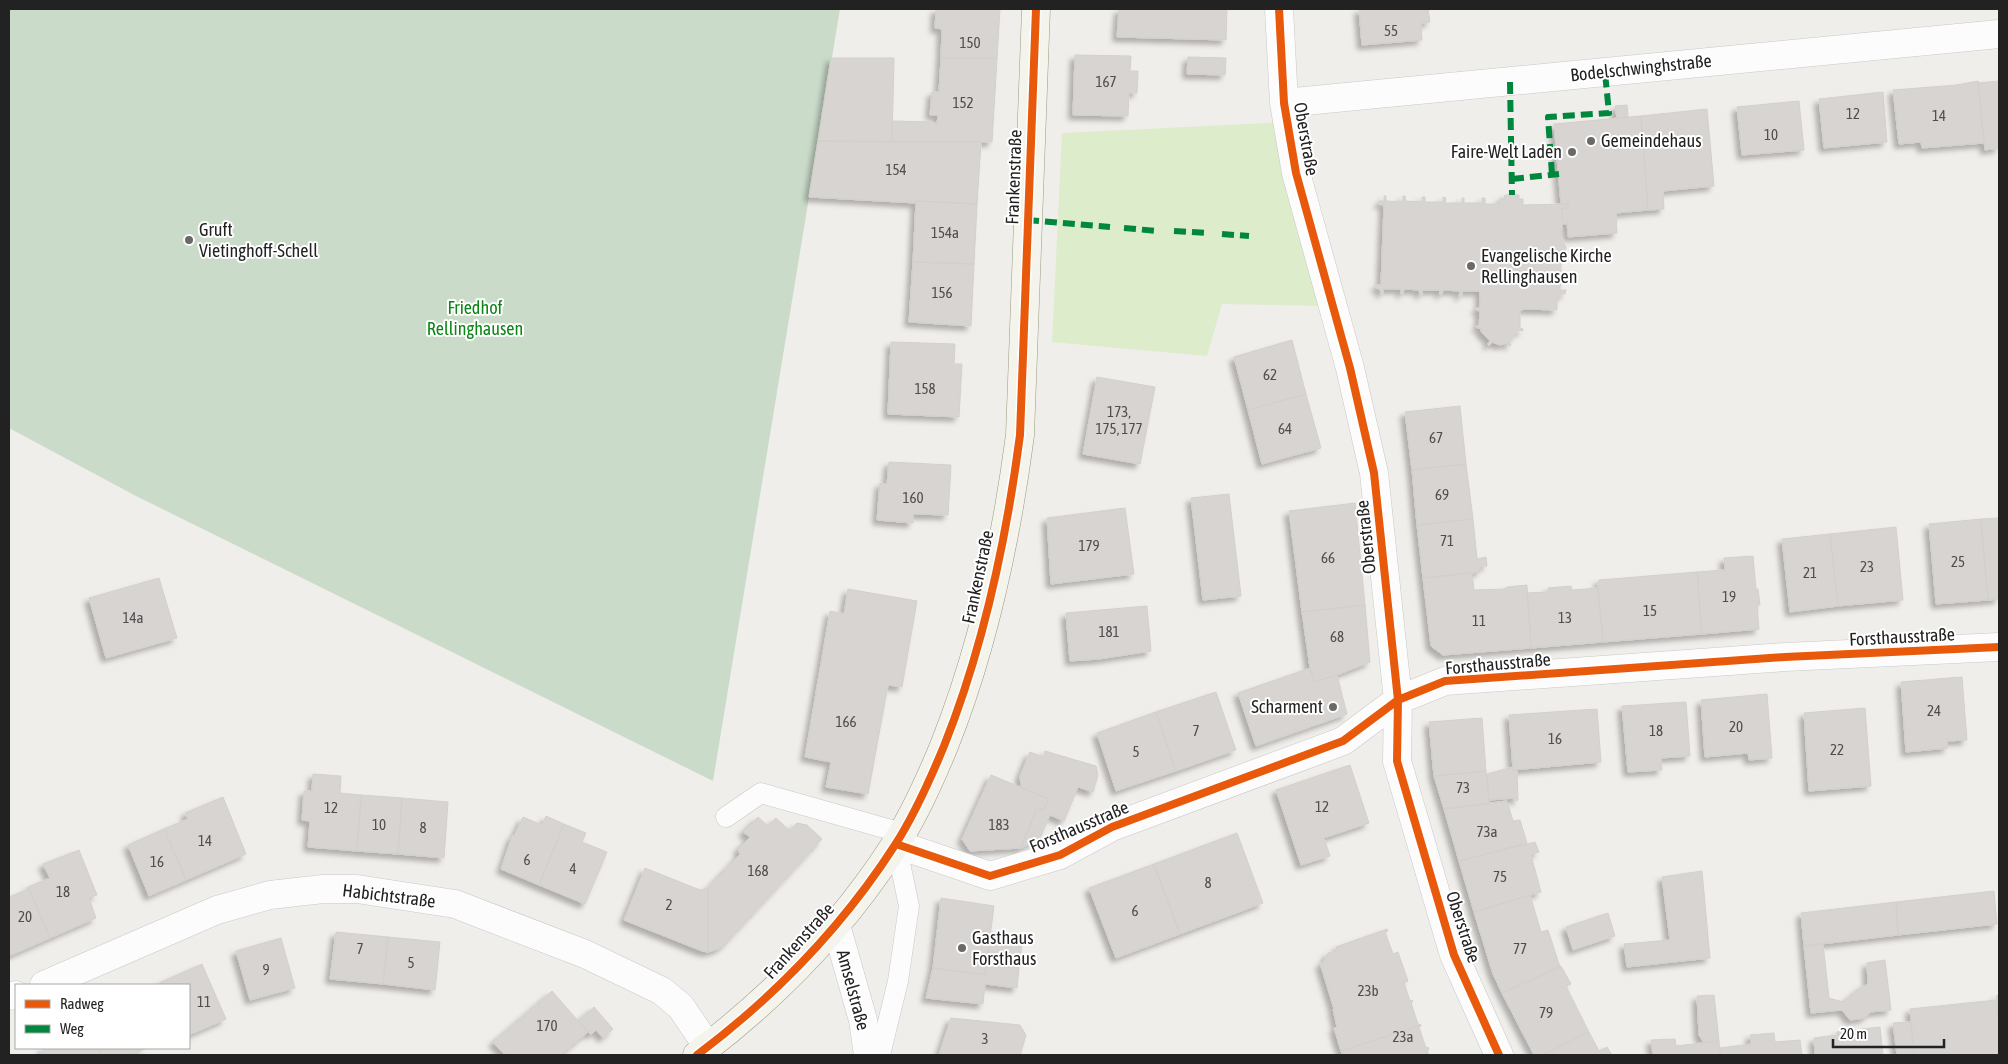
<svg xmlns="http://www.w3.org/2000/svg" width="2008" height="1064" viewBox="0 0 2008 1064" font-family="'Asap Condensed',sans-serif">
<defs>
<filter id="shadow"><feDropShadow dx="-4.5" dy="4.5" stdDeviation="2.5" flood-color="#0004"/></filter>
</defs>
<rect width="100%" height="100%" fill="#f0eeeb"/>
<path fill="#ddeccb" d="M1285,122l44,184 -107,-2 -15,52 -155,-14 10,-209z"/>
<path fill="#cadbca" d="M9,9h831l-127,772 -577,-285 -127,-68z"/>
<path fill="#d7d4d2" stroke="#d3d0cc" filter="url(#shadow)" d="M936,9h64l-3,49h-56l1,-29 -7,-1z
M1119,9h108l-1,31 -109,-3z
M1359,9h69l2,13 -9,1 1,17 -60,5z
M1075,55l56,1 -1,15h8l-1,22h-8l-1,23 -55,-1z
M1188,57l38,1 -1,17 -38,-1z
M831,58h63l-2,84 -74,-1z
M941,58h56l-5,84h-100v-21l40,1 5,2 1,-9h-8l2,-23h7z
M1978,81l6,62 -62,5 -1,-6 -22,2 -6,-54 64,-5z
M1999,81v67l-14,2 -7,-67z
M1883,92l4,50 -63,6 -5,-49z
M1799,101l5,49 -62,5 -5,-48z
M1627,105l1,12 -11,1 -2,-12z
M1707,109l7,77 -51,5 1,18 -16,1 -7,-94z
M1641,116l7,94 -32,3 1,20 -49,4 -1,-16 -5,-1v-12h6v-4h-7l-7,-80z
M818,141l163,1 -4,62 -61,-3v2l-107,-6z
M1505,195h14v4h4v6l45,-1v4h-6v12l5,1v3h-5l-1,14 5,9 -1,9 -4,3v14h5v4h-5l-1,13h6l-1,4h-5v4h-3v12l-33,-1 -1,1h-3v18l3,1v2l-4,-1 -10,12 2,3 -2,1 -2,-3 -7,2 -8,-3 -3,4 -2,-2 3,-3 -8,-8 -2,-5h-3l-1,-2h3l1,-15 -4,-1v-2h4v-17h-18v5h-3l1,-5 -17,-1 -1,5h-2v-5h-18v5h-2l-1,-5 -15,-1 -1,5h-2v-5h-18v5h-2l-1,-5 -4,-1v-3h5l3,-81h-5v-3h5v-5h2v5l17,1v-6h2l1,5 16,1v-5h3v5h18v-5l3,1 -1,5h17v-5h2v5h18v-5h3v6h15v-5h4z
M916,201l61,3 -3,60 -61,-2z
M913,262l61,2 -3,62 -62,-4z
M1292,340l14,54 -58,16 -14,-53z
M891,342l64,2 -1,20h8l-3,53 -71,-3z
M1097,377l58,10 -15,77 -57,-10z
M1306,394l15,54 -59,16 -14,-54z
M1460,406l6,58 -54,6 -7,-58z
M889,462l62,3 -3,50 -35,-1v9l-36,-3 3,-37 7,1z
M1466,464l7,55 -56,6 -5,-55z
M1229,494l12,102 -38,4 -12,-102z
M1355,503l10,102 -63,7 -13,-101z
M1125,508l9,66 -83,10 -4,-66z
M1999,518v81l-11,1 -7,-81z
M1473,519l4,40 9,-2 1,9h-7v6l-57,6 -6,-53z
M1981,519l7,81 -52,4 -7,-80z
M1896,527l7,73 -65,6 -8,-72z
M1830,534l8,72 -48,6 -8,-73z
M1753,556l3,33h2l2,16h-3l2,24 -57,5 -5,-62 28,-2 -1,-12z
M1697,572l5,62 -99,8 -5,-54 1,-8z
M1472,573l2,17 31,-1 2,-2 20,-2 4,63 -88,7 -12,-9 -8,-68z
M159,578l18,60 -71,20 -17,-60z
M1571,586l1,4 26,-2 5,54 -72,6 -4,-55 21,-1v-4z
M848,589l69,12 -15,86 -14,-2 -20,109 -42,-7 5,-25 -26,-5 25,-146 14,3z
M1365,605l5,57 -33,13 -23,7 -4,-14 -8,-56z
M1147,606l4,45 -52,8 -29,2 -4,-48z
M1310,668l4,14 23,-7 10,39 -91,32 -18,-53z
M1962,677l5,63 -20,1 1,7 -42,4 -5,-70z
M1216,692l20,58 -60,21 -20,-59z
M1767,694l5,64 -23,2 -1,-7 -43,4 -4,-57z
M1686,702l4,54 -29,2 1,12 -34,2 -6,-66z
M1865,708l6,78 -62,5 -5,-78z
M1597,709l4,53 -88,8 -4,-55z
M1156,712l20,59 -60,20 -19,-58z
M1482,718l4,53 -52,5 -5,-54z
M1045,751l51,15 2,9 -5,17 -15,-5 -14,34 -14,-6 -10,23 -19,10 16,-40 7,2 5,-11 -28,-12 -1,-11 10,-24 14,5z
M1350,765l19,58 -45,15 6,18 -29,9 -25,-75z
M1513,767v3h4l1,30 -2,1v-3l-27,2 -2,-26z
M1486,771l3,33 -45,5 -10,-33z
M313,774l28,2 -1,17 21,2 -4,56 -49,-4 2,-26 -8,-1 2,-29h8z
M991,775l58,24 -5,11 -7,-3 -16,41 -51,3 -8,-12z
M361,795l41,3 -4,56 -41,-3z
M223,797l23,57 -60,26 -22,-51 24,-10 -3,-6z
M402,798l46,4 -4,56 -46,-4z
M1507,801l6,20 7,-1 7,23 -68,18 -15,-52z
M546,816l18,8 -25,61 -38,-16 11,-33h2l9,-19 19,8z
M758,817l10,9 8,-8 14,13 7,-8 10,2 15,14 -98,106 -6,4 -10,3v-64l32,-34 -2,-5 12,-12 -7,-5z
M564,824l22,9 -4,9 25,10 -22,52 -46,-19z
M164,829l22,51 -37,16 -21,-51z
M1237,833l26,70 -83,31 -26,-70z
M1535,842l4,10 -8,3 10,37 -67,20 -15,-51z
M79,850l18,45 -8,3 7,20 -46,20 -22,-51 22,-9 -7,-14z
M1154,864l26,70 -64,24 -27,-70z
M645,868l55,22 8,-2v64l-6,-1 -78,-31z
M1702,871l8,87 -83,9 -3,-23 46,-4 -8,-63z
M29,889l21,49 -41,18v-59z
M1994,891l3,33 -99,11 -2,-33z
M1530,895l11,37 7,-2 12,37 -58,26 -9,-19 -19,-62z
M941,898l53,8 -9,69 -52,-7z
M1896,902l2,33 -94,11 -3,-33z
M1608,913l7,23 -42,14 -7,-23z
M1387,929l1,2 -3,1 8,22 5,-2 10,29 -4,2 6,18 2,-1 1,2 -2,1 7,21 3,1 -80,26 -7,-23 3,-1 -4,-18h1l-14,-46h3l5,-10 9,-2 -1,-4z
M336,932l52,5 -5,47 -53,-5z
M991,932l32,4 -4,32 -33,-3z
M388,937l52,5 -5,48 -52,-6z
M281,938l14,50 -45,12 -14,-49z
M1823,944l6,54 14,4 19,-16 6,-1 -1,-22 18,-3 6,50 -21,2 -5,6 -15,2 -8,-10 -31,3 -7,-67z
M202,964l24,55 -37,16v-50h-27l-1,-3z
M986,965l33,3 -2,20 -32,-4 -2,20 -57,-6 7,-30 52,7z
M1561,966l10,18 -5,2 23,46 -46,23h-9l-32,-62z
M552,991l36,41 -27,23h-56l-12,-13z
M1714,995l5,46 -15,2 -5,-8 -2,-39z
M1999,995v33l-3,-32z
M1996,1000l3,28v27h-85l-4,-46z
M594,1007l19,22 -10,9 -7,-8 -5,5 -13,-14z
M951,1018l69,7 6,10 -6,20h-81z
M1911,1022l3,33h-17l-4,-32z
M1421,1025v1l-2,1 7,21 2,-1 1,3h-2l2,5h-86l-2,-4z
M1880,1027l3,28h-68l-1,-17 23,-3v-3z
M1589,1032l10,19 8,-4 5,8h-69z
M1774,1033l1,9 25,-2 2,15h-82v-7l31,-4 -1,-9z
M1675,1039l1,7 43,-5 1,14h-67l-2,-15z
M42,1048h56l3,7h-62l5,-2z
M98,1048h49l-17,7h-29z"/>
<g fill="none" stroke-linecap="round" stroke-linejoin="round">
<g stroke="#c9c8c7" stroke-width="21">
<path id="service" d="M726,817l35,-24 141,40
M880,1055l18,-74 11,-75 -13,-62"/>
</g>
<g stroke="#c9c8c7" stroke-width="29">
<path id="minor" d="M1279,9l5,94 12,70 54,195 24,105 24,227 -1,61 57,194 45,100
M1284,103l715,-69
M896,844l94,32 70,-21 52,-28 231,-86 55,-41 47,-19 340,-24 214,-10
M836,925l27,95 5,35
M44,985l173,-75 53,-15 53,-6h34l98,15 130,50 77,37 19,16 27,40
M9,996l7,-1"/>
</g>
<g stroke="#999a82" stroke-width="29">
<path id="secondary" d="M697,1055c77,-58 146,-129 198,-210 20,-31 35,-65 49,-99 40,-100 62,-204 76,-311l16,-426"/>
</g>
<use href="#service" stroke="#fdfcfc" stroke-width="20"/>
<use href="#minor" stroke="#fdfcfc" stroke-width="28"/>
<use href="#secondary" stroke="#f4f4ed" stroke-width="28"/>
<path stroke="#00873e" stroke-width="6" stroke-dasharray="12 6" stroke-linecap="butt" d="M1510,82l2,113
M1552,174l-4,-57 61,-4 -4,-40
M1512,179l47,-5
M1027,220l83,7
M1124,228l33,3
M1174,231l33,2
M1222,234l27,2"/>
<g stroke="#fff" stroke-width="11">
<path id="cycleway" d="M1279,9l5,94 12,70 54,195 24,105 24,227 -1,61 57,194 45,100
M896,844l94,32 70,-21 52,-28 231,-86 55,-41 47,-19 340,-24 214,-10
M697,1055c77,-58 146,-129 198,-210 20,-31 35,-65 49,-99 40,-100 62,-204 76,-311l16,-426"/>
</g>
<use href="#cycleway" stroke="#e8590c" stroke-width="8"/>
</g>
<g fill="#6a6968" stroke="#fff" stroke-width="2">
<circle cx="1591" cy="141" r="5"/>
<circle cx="1572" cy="152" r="5"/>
<circle cx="189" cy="240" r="5"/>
<circle cx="1471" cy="266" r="5"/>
<circle cx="1333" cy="707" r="5"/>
<circle cx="962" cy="948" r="5"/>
</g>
<g text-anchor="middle" stroke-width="4" stroke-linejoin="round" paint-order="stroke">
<g font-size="15" fill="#4f4e4e">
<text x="1391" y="36">55</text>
<text x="970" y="48">150</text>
<text x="1106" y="87">167</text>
<text x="963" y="108">152</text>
<text x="1853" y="119">12</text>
<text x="1939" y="121">14</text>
<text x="1771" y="140">10</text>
<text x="896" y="175">154</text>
<text x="945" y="238">154a</text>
<text x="942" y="298">156</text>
<text x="1270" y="380">62</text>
<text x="925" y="394">158</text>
<text x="1119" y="417">173,<tspan x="1119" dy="17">175, 177</tspan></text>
<text x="1285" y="434">64</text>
<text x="1436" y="443">67</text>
<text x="1442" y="500">69</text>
<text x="913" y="503">160</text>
<text x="1447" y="546">71</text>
<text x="1089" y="551">179</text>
<text x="1328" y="563">66</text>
<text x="1958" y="567">25</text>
<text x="1867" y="572">23</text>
<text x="1810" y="578">21</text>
<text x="1729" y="602">19</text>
<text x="1650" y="616">15</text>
<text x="133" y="623">14a</text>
<text x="1565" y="623">13</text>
<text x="1479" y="626">11</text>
<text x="1109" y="637">181</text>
<text x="1337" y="642">68</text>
<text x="1934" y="716">24</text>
<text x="846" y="727">166</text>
<text x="1736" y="732">20</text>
<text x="1196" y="736">7</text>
<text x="1656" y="736">18</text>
<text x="1555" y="744">16</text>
<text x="1837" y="755">22</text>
<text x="1136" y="757">5</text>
<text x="1463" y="793">73</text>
<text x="1322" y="812">12</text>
<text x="331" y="813">12</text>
<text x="379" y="830">10</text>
<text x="999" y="830">183</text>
<text x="423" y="833">8</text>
<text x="1487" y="837">73a</text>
<text x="205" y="846">14</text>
<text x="527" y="865">6</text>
<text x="157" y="867">16</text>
<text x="573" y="874">4</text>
<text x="758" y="876">168</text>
<text x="1500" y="882">75</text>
<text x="1208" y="888">8</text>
<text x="63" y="897">18</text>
<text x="669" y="910">2</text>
<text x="1135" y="916">6</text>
<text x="25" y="922">20</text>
<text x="360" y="954">7</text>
<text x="1520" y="954">77</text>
<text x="411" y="968">5</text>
<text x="266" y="975">9</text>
<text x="1368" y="996">23b</text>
<text x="204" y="1007">11</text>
<text x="1546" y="1018">79</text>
<text x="547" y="1031">170</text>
<text x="1403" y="1042">23a</text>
<text x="985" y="1044">3</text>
</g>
<g font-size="18" fill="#222" stroke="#fff">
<text transform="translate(1641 68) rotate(-6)" y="6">Bodelschwinghstraße</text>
<text transform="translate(1306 139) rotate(80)" y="6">Oberstraße</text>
<text transform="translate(1014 177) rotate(-88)" y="6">Frankenstraße</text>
<text transform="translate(1366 537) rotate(-96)" y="6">Oberstraße</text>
<text transform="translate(978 577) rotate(-78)" y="6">Frankenstraße</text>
<text transform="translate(1902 637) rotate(-3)" y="6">Forsthausstraße</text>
<text transform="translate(1498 664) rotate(-5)" y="6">Forsthausstraße</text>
<text transform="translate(1079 827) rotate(-23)" y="6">Forsthausstraße</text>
<text transform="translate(389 896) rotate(7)" y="6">Habichtstraße</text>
<text transform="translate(1463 927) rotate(72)" y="6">Oberstraße</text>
<text transform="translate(799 941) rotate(-48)" y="6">Frankenstraße</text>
<text transform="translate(853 990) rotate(75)" y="6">Amselstraße</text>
</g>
<g font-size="18" fill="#222" stroke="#fff" text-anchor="start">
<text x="1601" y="147">Gemeindehaus</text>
<text x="1562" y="158" text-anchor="end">Faire-Welt Laden</text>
<text x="199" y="236">Gruft<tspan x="199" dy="21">Vietinghoff-Schell</tspan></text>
<text x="1481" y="262">Evangelische Kirche<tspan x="1481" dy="21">Rellinghausen</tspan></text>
<text x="1323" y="713" text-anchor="end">Scharment</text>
<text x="972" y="944">Gasthaus<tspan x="972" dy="21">Forsthaus</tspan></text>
</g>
<g font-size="18" fill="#0c8416" stroke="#fff">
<text x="475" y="314">Friedhof<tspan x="475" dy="21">Rellinghausen</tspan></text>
</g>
</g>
<rect width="2008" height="1064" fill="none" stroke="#222222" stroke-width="20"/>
<rect x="15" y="984" width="175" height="65" fill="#ffffff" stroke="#a7a7a7"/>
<rect x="25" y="1000" width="25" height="8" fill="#e8590c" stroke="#a7a7a7"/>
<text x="60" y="1009" font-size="15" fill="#222222">Radweg</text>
<rect x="25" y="1025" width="25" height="8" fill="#00873e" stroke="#a7a7a7"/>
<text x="60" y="1034" font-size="15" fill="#222222">Weg</text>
<path d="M1833 1039v8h111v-8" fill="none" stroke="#222222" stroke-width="2.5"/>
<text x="1840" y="1039" font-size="15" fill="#222222" stroke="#ffffff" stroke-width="4" paint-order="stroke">20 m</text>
</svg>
